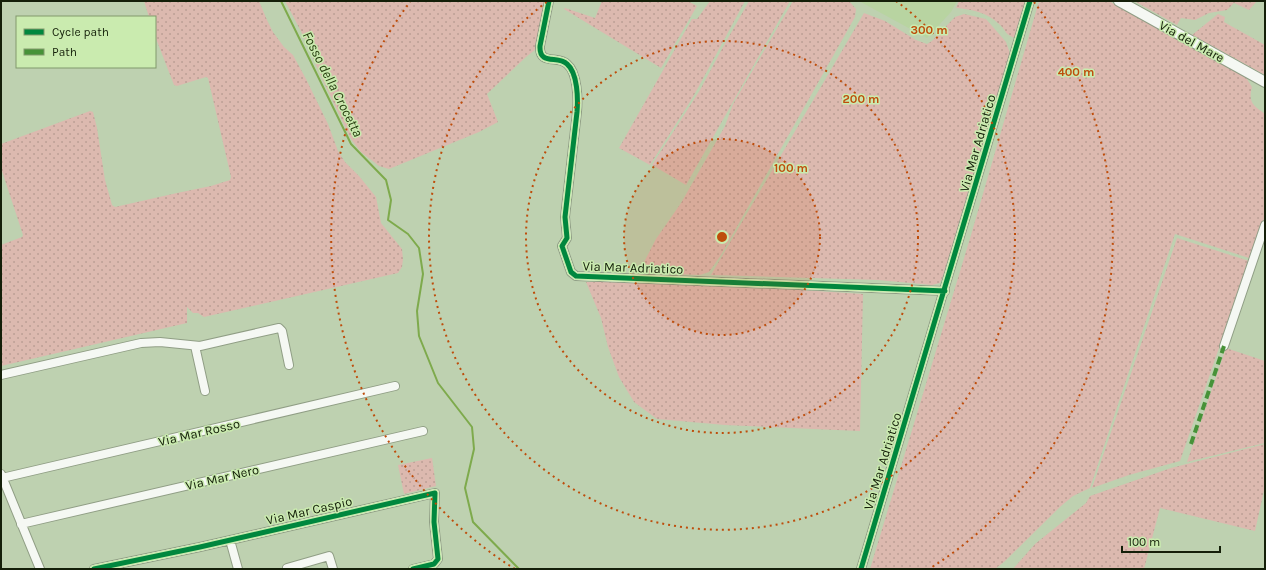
<svg xmlns="http://www.w3.org/2000/svg" width="1266" height="570" viewBox="0 0 1266 570" font-family="Karla,sans-serif">
<defs>
<pattern id="grass-dots" width="8" height="8" patternUnits="userSpaceOnUse"><rect width="8" height="8" fill="#dcb9af"/><path d="M2 2h.1M6 6h.1" fill="none" stroke="#bc9f95" stroke-width="1.8" stroke-linecap="round"/></pattern>
</defs>
<rect width="100%" height="100%" fill="#bed1b0"/>
<path fill="#b8d4a1" d="M859,1h98l-6,11 -24,26z"/>
<path fill="url(#grass-dots)" d="M144,1h115l8,19 6,12 11,15 9,8 13,24 22,45 10,27 7,11 14,14 17,21 5,26 21,26 1,10 -1,8 -4,6 -194,44 -6,-4h-5l-6,-6v16l-186,43v-121l21,-8 1,-2 -22,-67v-24l89,-33 3,1 4,16 8,52 7,25 3,2 62,-14 34,-7 19,-6 1,-3 -23,-99 -2,-1 -29,9 -3,-1 -19,-49v-19h-6z
M285,1h260l-9,48 -10,8 -39,37 11,28 -19,10 -90,37 -10,-3 -18,-14 -10,-13 -31,-65 -15,-35z
M602,1h86l9,5 -36,62 -97,-59 1,-1 30,10z
M710,1h35l-52,96 -43,68 -31,-17 73,-129h5z
M749,1h41l-104,184 -34,-20 48,-75 23,-43z
M793,1h56l7,8 -1,8 -134,238 -12,17 -9,3 -55,-2 -4,-5 15,-29 25,-36 44,-77 8,-22z
M959,1h67l-11,37c-11,-4 -8,-7 -16,-14 -11,-11 -28,-15 -43,-16z
M1039,1h70l136,75 7,11c-4,16 1,18 13,27v102l-16,42 -74,-24 -85,254 -17,8 -12,10 -57,56 -9,7h-125l101,-334z
M1134,1h123l-8,9 -15,-7 -7,7 -18,3 -14,7 -14,-2 -4,7z
M864,13l21,8 31,19 11,4 5,-3 23,-24 9,-3 22,5 20,23 5,14 -67,218 -4,9 -8,2 -54,-5 -167,-5z
M1218,14l7,3 -1,5 41,23v30l-73,-40z
M1177,238l72,23 -69,200 -51,14 -37,13z
M586,282c92,-1 185,6 277,12l-3,137 -135,-6 -68,-6 -23,-17 -15,-25 -11,-30 -7,-29z
M1226,348l39,13v82l-78,19z
M1265,444v42l-10,45 -95,-23 -16,61h-131l22,-25 51,-41 4,-7 81,-28z
M432,458l4,28 -32,8 -6,-29z"/>
<g fill="none" stroke-linecap="round" stroke-linejoin="round">
<path stroke="#7eaa4c" stroke-width="2" d="M281,1l70,143 35,36 5,20 -3,20 20,14 11,14 4,26 -6,37 2,25 19,47 34,44 2,22 -9,39 8,34 46,47"/>
<g stroke="#909e85" stroke-width="10">
<path id="minor" d="M549,1l-9,45c-1,20 18,9 27,18 11,9 11,36 10,48l-12,105 2,21 -5,8 9,26 5,4 369,15
M195,346l10,45
M1224,346l41,-121
M1,375l140,-32 19,-1 40,4 79,-18 3,3 7,34
M1,474l39,95
M2,478l393,-92
M21,524l402,-93
M230,540l8,29
M287,568l42,-12 4,13
M94,569l106,-22 235,-54 -1,29 4,37 -4,5 -21,5
M861,569l169,-568"/>
</g>
<g stroke="#909e85" stroke-width="12">
<path id="major" d="M1119,1l146,81"/>
</g>
<use href="#minor" stroke="#f5f8f3" stroke-width="8"/>
<use href="#major" stroke="#f5f8f3" stroke-width="10"/>
<path stroke="#479238" stroke-width="4" stroke-dasharray="8 4" stroke-linecap="butt" d="M1191,444l33,-98"/>
<g stroke="#caebaf" stroke-width="8">
<path id="cycleway" d="M549,1l-9,45c-1,20 18,9 27,18 11,9 11,36 10,48l-12,105 2,21 -5,8 9,26 5,4 369,15
M94,569l106,-22 235,-54 -1,29 4,37 -4,5 -21,5
M861,569l169,-568"/>
</g>
<use href="#cycleway" stroke="#00873e" stroke-width="5"/>
</g>
<circle cx="722" cy="237" r="98" fill="#be4d0b" fill-opacity=".12"/>
<g fill="none" stroke="#be4d0b" stroke-width="2" stroke-dasharray="2 4">
<circle cx="722" cy="237" r="98"/>
<circle cx="722" cy="237" r="196"/>
<path d="M896 1A293 293 0 1 1 548 1"/>
<path d="M515 569A391 391 0 0 1 410 2M1034 2A391 391 0 0 1 929 569"/>
</g>
<g text-anchor="middle" stroke-width="3" stroke-linejoin="round" paint-order="stroke">
<g font-size="13" fill="#141f09" stroke="#caebaf">
<text transform="translate(1192 41) rotate(29)" y="5">Via del Mare</text>
<text transform="translate(977 143) rotate(-74)" y="5">Via Mar Adriatico</text>
<text transform="translate(633 267) rotate(2)" y="5">Via Mar Adriatico</text>
<text transform="translate(199 432) rotate(-13)" y="5">Via Mar Rosso</text>
<text transform="translate(882 461) rotate(-73)" y="5">Via Mar Adriatico</text>
<text transform="translate(222 477) rotate(-13)" y="5">Via Mar Nero</text>
<text transform="translate(309 510) rotate(-13)" y="5">Via Mar Caspio</text>
</g>
<g font-size="14" font-style="italic" fill="#283e10" stroke="#caebaf">
<text transform="translate(333 84) rotate(63)" y="5">Fosso della Crocetta</text>
</g>
</g>
<circle cx="722" cy="237" r="6" fill="#be4d0b" stroke="#caebaf" stroke-width="2"/>
<g font-size="12" text-anchor="middle" font-weight="bold" fill="#be4d0b" stroke="#caebaf" stroke-width="3" stroke-linejoin="round" paint-order="stroke">
<text x="929" y="34">300 m</text>
<text x="1076" y="76">400 m</text>
<text x="861" y="103">200 m</text>
<text x="791" y="172">100 m</text>
</g>
<rect width="1266" height="570" fill="none" stroke="#141f09" stroke-width="4"/>
<rect x="16" y="16" width="140" height="52" fill="#caebaf" stroke="#81996d"/>
<rect x="24" y="29" width="20" height="6" fill="#00873e" stroke="#81996d"/>
<text x="52" y="36" font-size="12" fill="#141f09">Cycle path</text>
<rect x="24" y="49" width="20" height="6" fill="#479238" stroke="#81996d"/>
<text x="52" y="56" font-size="12" fill="#141f09">Path</text>
<path d="M1122 546v6h98v-6" fill="none" stroke="#141f09" stroke-width="2"/>
<text x="1128" y="546" font-size="12" fill="#141f09" stroke="#caebaf" stroke-width="3" paint-order="stroke">100 m</text>
</svg>
